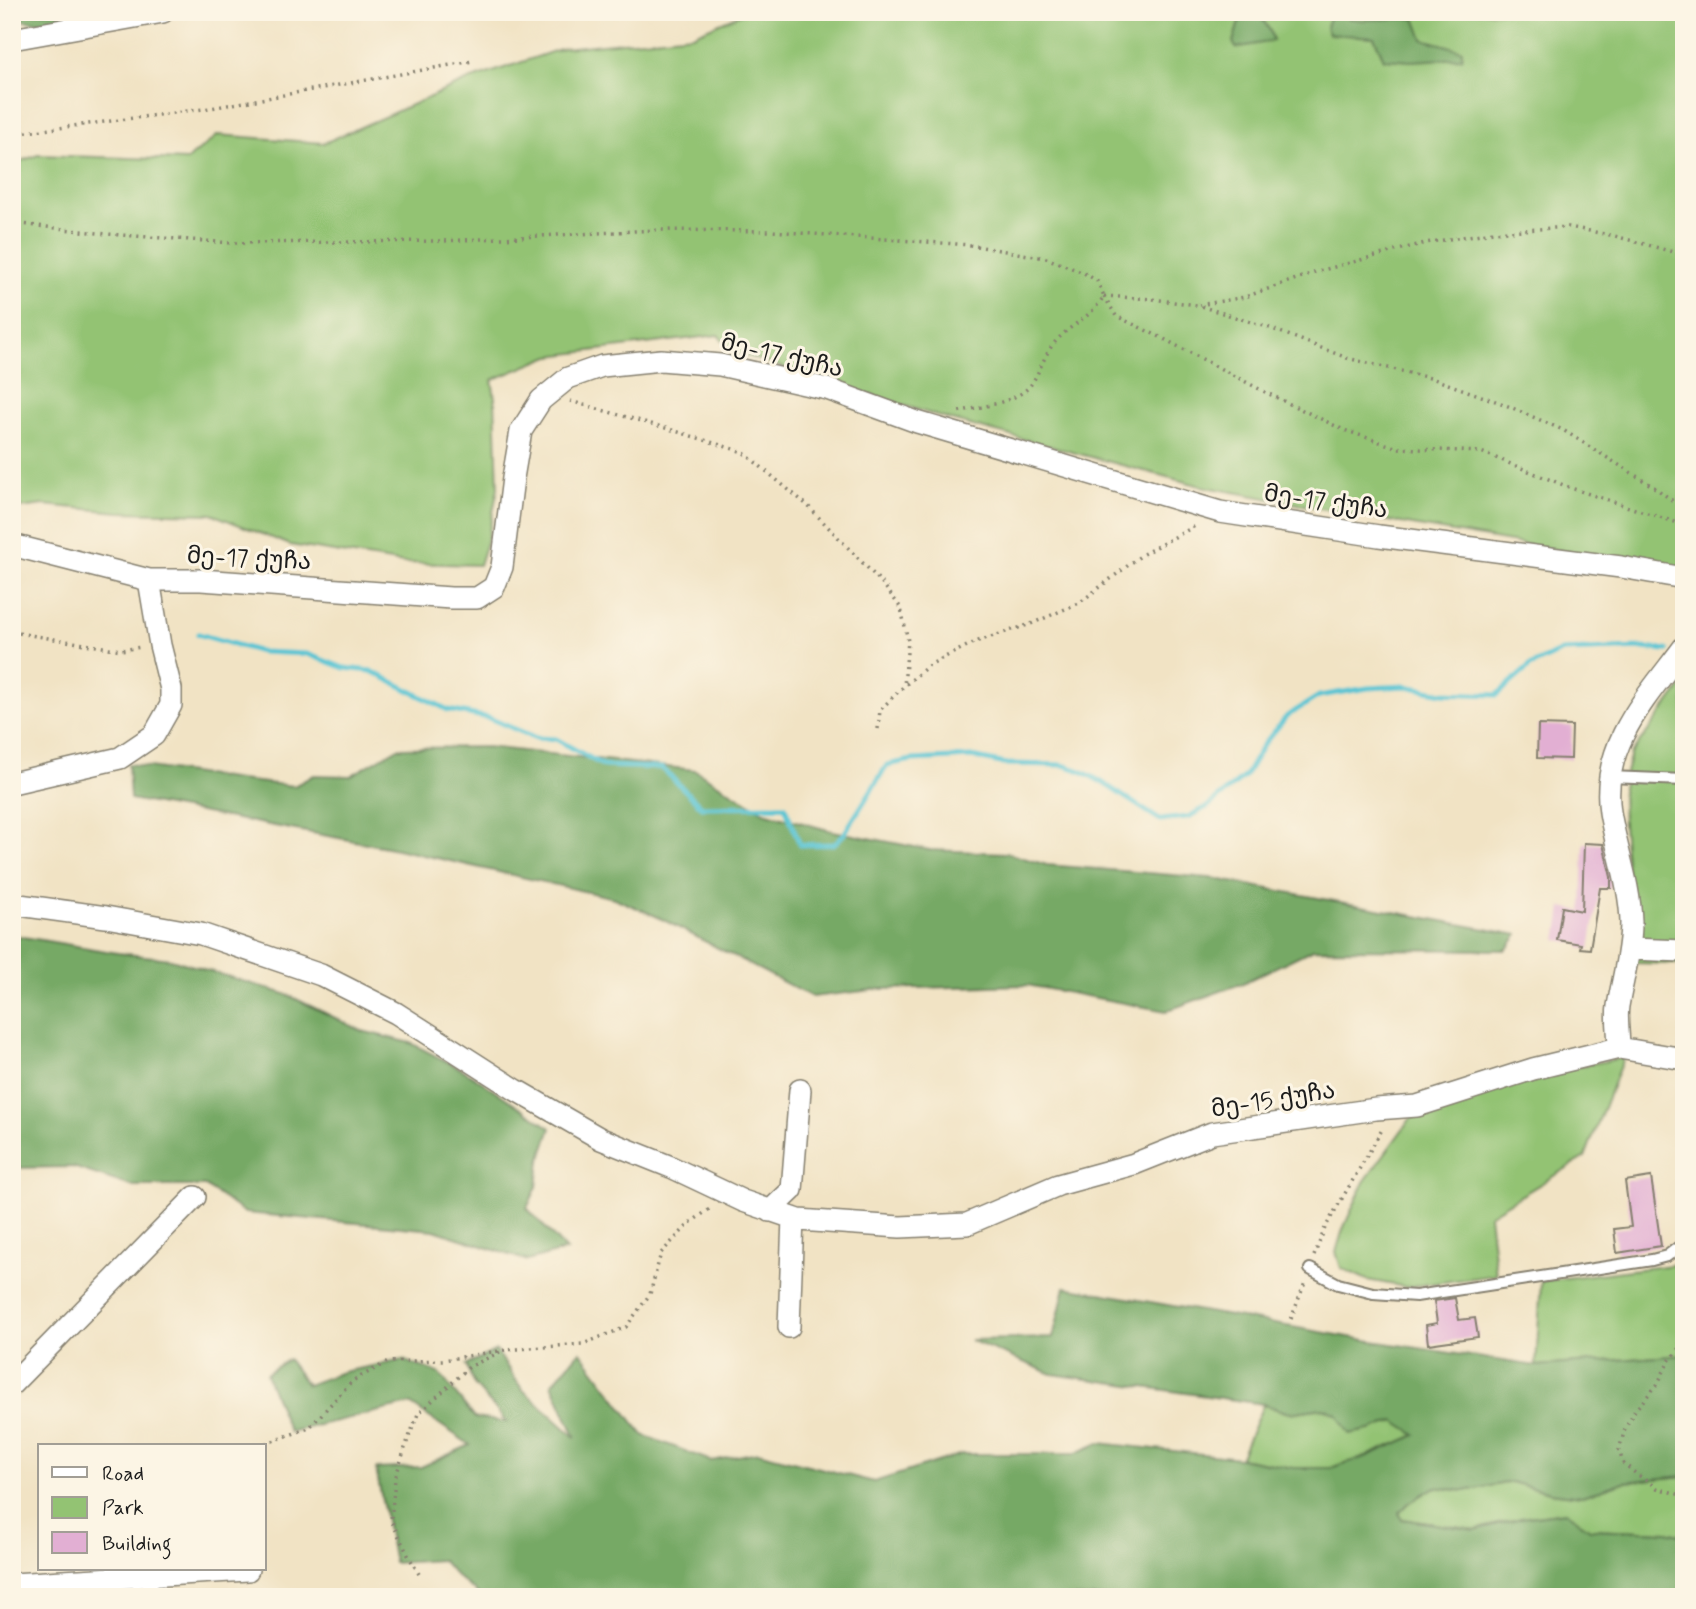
<svg xmlns="http://www.w3.org/2000/svg" width="1696" height="1609" viewBox="0 0 1696 1609" font-family="Mynerve,'Noto Sans Georgian',sans-serif">
<rect width="100%" height="100%" fill="#fcf5e5"/>
<filter id="ink" filterUnits="userSpaceOnUse"><feTurbulence type="fractalNoise" baseFrequency=".0143" numOctaves="2"/><feDisplacementMap in="SourceGraphic" scale="14" xChannelSelector="R" yChannelSelector="G"/><feConvolveMatrix kernelMatrix="1 2 1 2 8 2 1 2 1" color-interpolation-filters="sRGB"/></filter>
<filter id="wash" filterUnits="userSpaceOnUse"><feTurbulence type="fractalNoise" baseFrequency=".00686" numOctaves="4" result="noise"/><feDisplacementMap in="SourceGraphic" scale="28" xChannelSelector="R" yChannelSelector="G"/><feGaussianBlur stdDeviation="1.57" result="paint"/><feColorMatrix in="noise" values="0 0 0 0 0 0 0 0 0 0 0 0 0 0 0 0 0 1.4 0 .05"/><feComposite in="paint" operator="in"/></filter>
<g filter="url(#wash)">
<rect width="100%" height="100%" fill="#f1e3c4"/>
<path fill="#93c373" stroke="#587048" stroke-width="2" d="M745,12h939v560l-306,-53 -177,-33 -254,-67 -214,-67 -15,-17 -168,21 -58,24 3,18 3,90 -10,48 -9,29 -75,-2 -114,-18 -78,-31 -93,-2 -75,-7 -32,4v-345l26,-9 149,5 31,-25 106,8 145,-63 94,-32 129,-13z
M1684,683v281l-50,-1 -11,-138 -1,-38 9,-33z
M1623,1058l-38,99 -96,58 7,60 -90,12 -39,-7 -26,-12 -5,-16 7,-23 21,-47 52,-71 140,-41z
M1684,1256v99l-148,11 5,-85 131,-16z
M1263,1405l26,8 34,-5 47,22 25,-9 21,14 -51,22 -35,11h-37l-53,-10z
M1684,1476v60l-17,-4 -77,-3 -25,-17 -44,6 -46,12 -73,-11 -3,-6 10,-10 26,-16 29,4 47,-9 39,10 32,4 42,-14z"/>
<path fill="#76a965" stroke="#496240" stroke-width="2" d="M12,12h106c-26,5 -85,19 -106,3z
M1242,12h16l12,19 3,10 -37,7 -3,-6z
M1331,12h14l1,6 16,2 53,-2 8,21 39,11v8l-51,3 -27,-2 -10,-22 -45,-3 -3,-7z
M487,747l208,23 69,42 64,18 102,20 77,3 40,12 163,13 308,57 -12,15 -193,-1 -70,34 -77,28 -139,-26 -146,4 -69,8 -154,-80 -44,-19 -222,-50 -262,-49 -2,-35 111,16 55,6 20,-11 36,1 48,-28z
M12,935l106,18 53,6 117,36 74,36 49,12 56,29 84,56 -11,33 -3,26 -10,21 39,42 -38,11 -94,-31 -189,-17 -40,-27h-74l-58,-19 -61,1z
M1065,1287l301,53 170,26 148,-11v121l-60,6 -42,14 -32,-4 -39,-10 -47,9 -29,-4 -26,16 -10,10 3,6 73,11 46,-12 44,-6 25,17 77,3 17,4v61h-1202l-26,-21 -14,-16 -48,3 -18,-94 45,-2 49,-22 -60,-41 -121,28 -23,-58 22,-15 19,26 35,-13 61,-12 36,13 36,45 32,4 -33,-37 -8,-20 30,-15 26,39 54,49 -24,-54 28,-33 63,84 68,26 47,-9 116,30 88,-28h112l25,-11 141,15 53,10h37l35,-11 51,-22 -22,-14 -24,9 -21,4 -12,-20 -14,-6 -34,5 -26,-9 -211,-30 -82,-34 83,-2z"/>
<g fill="none" stroke-linecap="round" stroke-linejoin="round">
<path stroke="#58c4d3" stroke-width="5" d="M198,634l63,18 46,2 37,14 27,3 77,39 41,8 47,20 20,1 48,27 58,2 40,39 83,-1 15,39 34,-1 10,-10 43,-69 25,-5 60,-3 34,7 57,1 18,6 19,10 60,39 28,-3 19,-10 38,-31 18,-31 24,-29 32,-20 49,-8 37,-2 38,7 54,2 33,-29 32,-15 79,-3 26,2"/>
</g>
<g id="blocks">
<path fill="#e2afd3" d="M1538,725l34,1 -1,33 -34,-1z
M1584,843l19,1 8,33v11h-11l-10,61 -10,-1 1,-4 -24,-4 5,-33 20,4z
M1651,1177l10,69 -44,7 -3,-24 17,-2 -6,-46z
M1455,1298l4,22 16,-2 3,19 -50,7 -2,-19 11,-2 -3,-22z"/>
</g>
</g>
<g filter="url(#ink)">
<use href="#blocks" fill-opacity="0" stroke="#868070" stroke-width="2"/>
<g fill="none" stroke-linecap="round" stroke-linejoin="round">
<g stroke="#868070" stroke-width="14">
<path id="lane" d="M1610,777l74,3
M1310,1269l28,15 35,9 43,3 236,-36 15,-4 17,-13"/>
</g>
<g stroke="#868070" stroke-width="24">
<path id="street" d="M12,39l151,-27
M12,545l137,35h52l250,18h26l17,-11 8,-20 11,-89 8,-47 20,-31 27,-22 34,-12 59,-6 59,5 107,24 90,33 303,90 159,24 242,31 63,11
M12,783l108,-25 34,-23 17,-30v-16l-11,-44 -11,-65
M12,904l94,13 95,17 120,41 75,38 120,77 85,49 70,28 72,34 56,19 101,7 67,-3 91,-39 76,-21 78,-31 164,-24 41,-3 116,-37 86,-21 65,11
M1630,949l54,2
M1619,1048c0,-14 -3,-29 -1,-42 5,-29 13,-55 13,-84 -1,-38 -15,-73 -21,-110 -10,-67 37,-115 74,-165
M770,1211l22,-21 8,-100
M789,1327l4,-109
M12,1384l183,-187
M12,1584l236,-14"/>
</g>
<path stroke="#868070" stroke-width="3.5" stroke-dasharray="2 5" stroke-linecap="butt" d="M12,134l199,-26 262,-47
M12,223l95,11 126,9 210,-2 212,-11 116,1 199,14 76,13 38,15 13,8 7,15c-13,22 -32,27 -48,45 -11,12 -15,28 -24,42 -13,20 -54,24 -75,29
M1104,296l12,20 46,22 107,56 75,36 54,18 83,4 90,36 113,37
M1104,296l48,3 45,6 73,23 77,30 87,21 67,24 62,27 91,57 30,22
M1199,305l46,-8 74,-26 106,-28 68,-11 76,-5 46,9 69,19
M570,401l99,28 74,23 64,53 75,78 19,25 7,33 -4,45
M12,632l109,18 20,-3
M878,729l2,-19 24,-24 25,-21 46,-23 56,-18 48,-21 64,-49 54,-29
M1314,1256l11,-28 58,-100
M1291,1319l15,-39
M1684,1343l-15,18 -12,24 -22,25 -10,19 -6,21 4,13 12,10 22,15 24,7 3,2
M245,1446l22,-3 42,-15 43,-47 36,-19 55,-2 62,-10 78,-6 43,-17 24,-33 11,-41 29,-30 21,-15
M419,1574l-11,-19 -17,-35 4,-41 11,-34 12,-31 51,-47 31,-15"/>
<use href="#lane" stroke="#fff" stroke-width="10"/>
<use href="#street" stroke="#fff" stroke-width="21"/>
</g>
</g>
<g text-anchor="middle" stroke-width="6" stroke-linejoin="round" paint-order="stroke">
<g font-size="24" fill="#1c1c1c" stroke="#fcf5e5">
<text transform="translate(782 355) rotate(13)" y="8">მე-17 ქუჩა</text>
<text transform="translate(1326 501) rotate(8)" y="8">მე-17 ქუჩა</text>
<text transform="translate(249 558) rotate(3)" y="8">მე-17 ქუჩა</text>
<text transform="translate(1273 1099) rotate(-9)" y="8">მე-15 ქუჩა</text>
</g>
</g>
<rect width="1696" height="1609" fill="none" stroke="#fcf5e5" stroke-width="42"/>
<rect x="38" y="1444" width="228" height="126" fill="#fcf5e5" stroke="#a29e95" stroke-width="2"/>
<rect x="52" y="1467" width="35" height="10" fill="#ffffff" stroke="#a29e95" stroke-width="2"/>
<text x="102" y="1480" font-size="21" fill="#1c1c1c">Road</text>
<rect x="52" y="1497" width="35" height="21" fill="#93c373" stroke="#a29e95" stroke-width="2"/>
<text x="102" y="1514" font-size="21" fill="#1c1c1c">Park</text>
<rect x="52" y="1532" width="35" height="21" fill="#e2afd3" stroke="#a29e95" stroke-width="2"/>
<text x="102" y="1550" font-size="21" fill="#1c1c1c">Building</text>
</svg>
